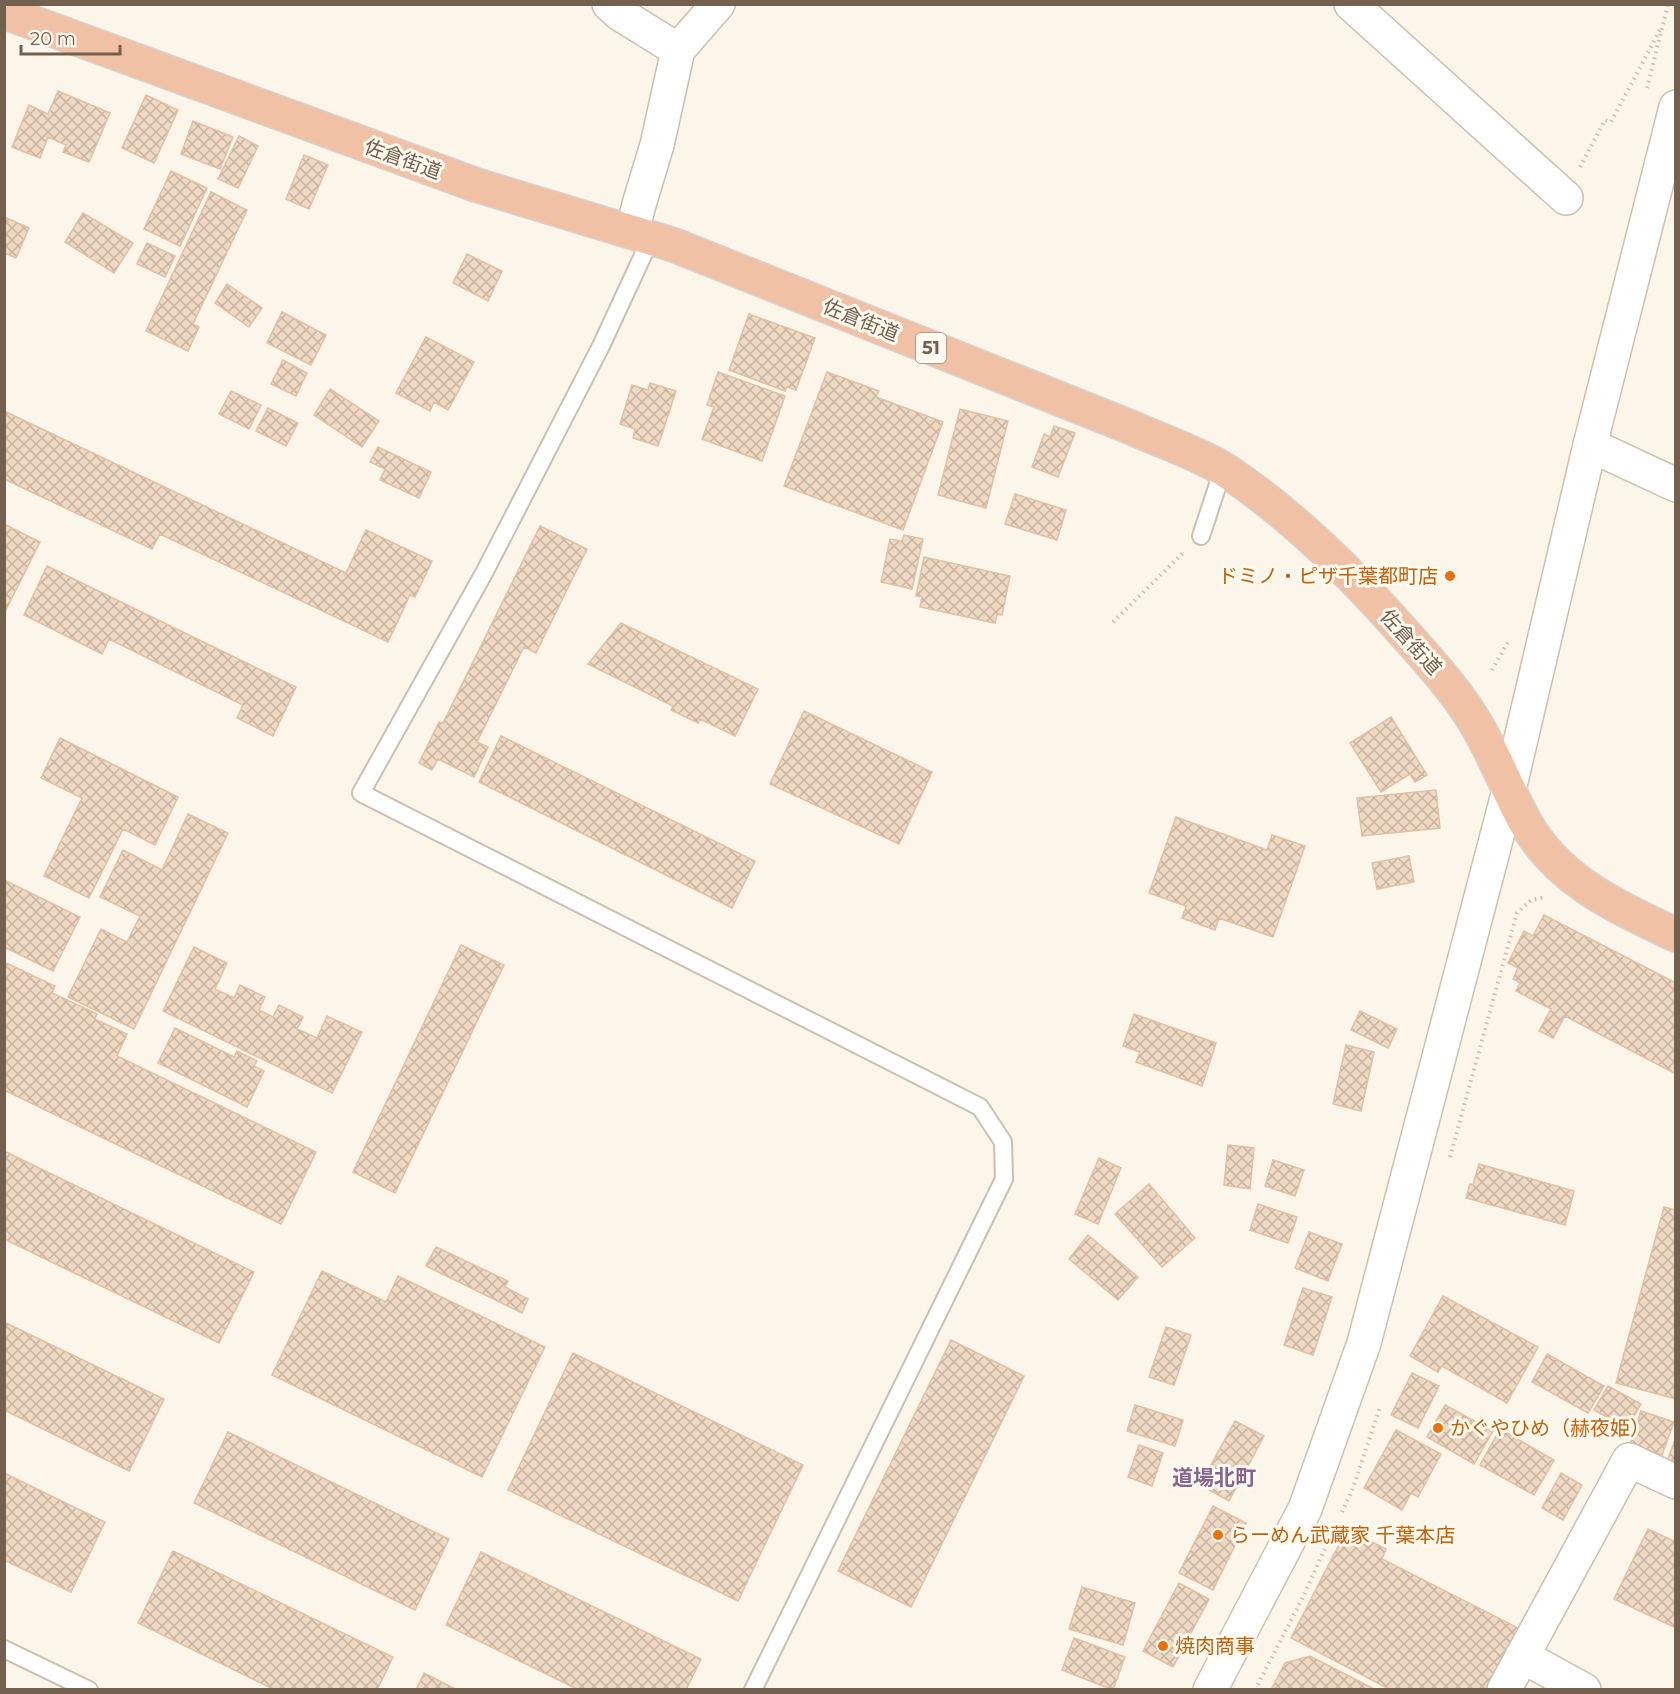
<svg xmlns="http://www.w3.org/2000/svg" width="1680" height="1694" viewBox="0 0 1680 1694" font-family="Montserrat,'Noto Sans JP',sans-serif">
<defs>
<pattern id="building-cross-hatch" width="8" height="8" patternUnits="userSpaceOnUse" patternTransform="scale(1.5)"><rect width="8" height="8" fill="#efd9c3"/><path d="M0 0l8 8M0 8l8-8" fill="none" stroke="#c6b3a1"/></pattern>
</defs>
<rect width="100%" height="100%" fill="#fbf6e9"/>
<path fill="url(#building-cross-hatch)" stroke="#e0c1a4" stroke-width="1.5" d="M58,91l52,22 -21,49 -26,-10 3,-7 -18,-8 -8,21 -28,-11 17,-42 19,9z
M146,95l32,15 -24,53 -32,-15z
M193,121l40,16 -13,32 -39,-15z
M239,136l19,10 -20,42 -20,-9z
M304,155l24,10 -19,44 -23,-10z
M171,171l36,17 -27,58 -36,-17z
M211,192l36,18 -54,114 6,3 -11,24 -42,-20z
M83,213l50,30 -19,30 -49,-31z
M4,217l25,11 -13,30 -12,-5z
M147,243l28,13 -10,21 -28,-13z
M467,254l35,17 -14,30 -35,-18z
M227,284l35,24 -13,19 -34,-24z
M282,312l44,23 -15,30 -44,-22z
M749,314l66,24 -19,52 -9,-3 -2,4 -56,-21z
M426,337l48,25 -26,48 -14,-8 -4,9 -34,-18z
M283,360l24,13 -11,23 -25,-12z
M718,372l67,24 -23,65 -60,-22 12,-32 -7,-2z
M827,372l52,19 -3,6 67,25 -40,108 -119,-44z
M650,383l26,8 -18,55 -25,-8 2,-9 -15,-5 12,-39 16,5z
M330,389l49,32 -17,26 -48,-32z
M231,391l30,14 -12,24 -30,-15z
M268,408l30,15 -12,23 -30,-15z
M960,409l48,12 -22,87 -48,-13z
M4,411l342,162 20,-43 66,31 -17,36 -5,-2 -22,47 -228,-108 -8,15 -148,-70z
M1054,426l21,7 -17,44 -26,-10 12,-33 6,3z
M378,447l53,25 -12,26 -39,-18 5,-11 -15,-7z
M1015,494l51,16 -9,30 -52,-16z
M4,524l36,18 -36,72z
M540,526l47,23 -51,104 -12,-6 -47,95 11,5 -14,30 -36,-18 -6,11 -13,-7 20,-41 4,1z
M904,535l19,4 -11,50 -31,-7 9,-43 12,2z
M924,557l86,19 -8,39 -5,-1 -2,9 -75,-16 2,-10 -6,-1z
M47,566l249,121 -23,49 -36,-18 6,-13 -134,-66 -7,15 -78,-39z
M621,623l137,66 -23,47 -35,-17 -2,4 -27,-13 2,-4 -85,-42z
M804,711l128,61 -33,72 -129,-60z
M1391,717l36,58 -12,7 -5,-8 -29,18 -31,-49z
M501,736l254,125 -23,47 -253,-126z
M60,738l118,59 -23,48 -32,-16 -34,69 -45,-22 38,-78 -41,-20z
M1436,790l4,38 -78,8 -5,-38z
M188,814l40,19 -94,196 -66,-32 33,-68 26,13 13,-26 -40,-19 23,-47 39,20z
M1176,817l91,33 5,-15 33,11 -32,91 -54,-19 -4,12 -33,-12 4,-12 -37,-13z
M1409,856l5,26 -37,7 -5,-26z
M4,880l76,37 -27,54 -49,-24z
M1544,915l132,68v91l-111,-58 -12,22 -14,-7 12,-22 -35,-18 4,-8 -7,-4 5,-11 -10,-5 16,-32 9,5z
M461,945l43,20 -109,228 -42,-21z
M194,947l33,16 -12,26 19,9 6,-13 25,12 -6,13 14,7 6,-12 24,12 -6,12 20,9 10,-22 35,16 -30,61 -169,-82z
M4,962l51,24 -3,7 45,21 -2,5 32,15 -10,22 199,96 -35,72 -277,-134z
M1360,1011l37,18 -9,19 -37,-18z
M1134,1014l82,29 -14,43 -66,-24 4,-10 -17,-6z
M175,1028l59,29 3,-6 20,10 -3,5 10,5 -17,36 -89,-44z
M1346,1045l28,7 -13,59 -28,-7z
M1228,1145l26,3 -4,41 -26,-4z
M4,1151l250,121 -35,71 -215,-104z
M1099,1158l22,10 -23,56 -23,-10z
M1273,1160l31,10 -9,26 -30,-10z
M1479,1164l95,27 -9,34 -99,-27 4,-14 3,1z
M1149,1184l46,54 -33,29 -47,-53z
M1258,1204l39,13 -9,26 -38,-13z
M1664,1207l12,3v189l-60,-16z
M1309,1232l33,12 -14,37 -33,-13z
M1088,1235l50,42 -20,23 -49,-41z
M436,1247l72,34 -3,6 23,12 -6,14 -96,-47z
M322,1271l64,31 12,-26 147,71 -63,130 -210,-102z
M1303,1288l29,9 -19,58 -29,-10z
M1443,1296l95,51 -31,56 -65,-37 -4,6 -28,-16z
M4,1322l160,77 -35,72 -125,-61z
M1166,1327l25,8 -17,50 -25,-8z
M951,1340l73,36 -113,231 -73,-36z
M573,1353l230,112 -65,136 -230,-111z
M1547,1354l57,32 -16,27 -56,-31z
M1412,1373l27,13 -21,42 -27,-13z
M1608,1386l33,18 -14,24 -33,-18z
M1135,1405l48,15 -8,26 -48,-15z
M1445,1405l48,26 -19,33 -47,-27z
M1641,1411l33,11 -12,33 -32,-11z
M1235,1421l29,15 -35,65 -29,-16z
M1500,1429l54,31 -20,35 -54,-30z
M1396,1430l45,24 -23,43 -7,-4 -9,17 -38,-22z
M228,1432l221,107 -34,71 -221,-107z
M1676,1437v33l-11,-3z
M1139,1445l24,8 -11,33 -24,-9z
M4,1473l101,49 -34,70 -67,-32z
M1561,1473l21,12 -19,35 -21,-12z
M1213,1506l33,17 -33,67 -34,-17z
M1347,1529l39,20 -4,10 138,70 -30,61h-99l-100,-52z
M1648,1529l28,13v86l-62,-29z
M173,1551l220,106 -16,33h-102l-137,-67z
M481,1552l220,107 -15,31h-107l-133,-65z
M1179,1583l30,16 -36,68 -30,-16z
M1082,1587l53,16 -12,42 -54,-16z
M1074,1638l51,19 -12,33 -51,-20z
M1310,1656l66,34h-105l14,-27z
M424,1673l33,17h-41z"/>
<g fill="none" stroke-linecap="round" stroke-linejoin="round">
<g stroke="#cdbfb0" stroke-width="20">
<path id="lane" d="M651,238l-50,108 -117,227 -123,220 619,314 23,35 1,37 -251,511
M1201,536l22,-67
M4,1649l85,41"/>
</g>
<g stroke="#cdbfb0" stroke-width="36">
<path id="street" d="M609,4l11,10 58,36
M1351,4l215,194
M632,232l8,-31 17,-56 21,-95 40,-46
M1590,445l86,40
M1522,1656l62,34
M1504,1690l125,-230 47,22"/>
</g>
<g stroke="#cfc0ad" stroke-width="36">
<path id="secondary" d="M1210,1690l95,-181 59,-166 145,-553 81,-345 86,-338"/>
</g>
<g stroke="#d8d2cd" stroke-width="36">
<path id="highway" d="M4,12l472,173 198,60 456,182c31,14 66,25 95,43 64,42 120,97 171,154 23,26 47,51 67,80 26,36 40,77 61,116 32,60 93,87 152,115"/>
</g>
<path stroke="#d4bca6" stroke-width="4" stroke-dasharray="1.5 4.5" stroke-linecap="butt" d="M1647,88l21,-84
M1580,167l25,-47 6,2 49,-92
M1113,622l70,-69
M1492,670l16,-28
M1450,1157l67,-244 14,-13 14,-3
M1342,1512l11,-24 27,-81
M1255,1690l48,-93 23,-51"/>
<use href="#lane" stroke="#fff" stroke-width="16"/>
<use href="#street" stroke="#fff" stroke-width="33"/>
<use href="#secondary" stroke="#fff" stroke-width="33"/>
<use href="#highway" stroke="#f0c1a5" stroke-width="33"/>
</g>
<g fill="#e8710a" stroke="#fefaf0" stroke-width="2">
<circle cx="1450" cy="576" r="6"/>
<circle cx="1438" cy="1428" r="6"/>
<circle cx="1218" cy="1535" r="6"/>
<circle cx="1163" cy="1646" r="6"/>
</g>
<g text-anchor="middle" stroke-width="6" stroke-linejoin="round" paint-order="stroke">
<rect fill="#fefaf0" stroke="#9d8e7f" stroke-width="1.5" x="916" y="333" width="30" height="30" rx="4.5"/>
<g font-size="18" font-weight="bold" fill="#74604e">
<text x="931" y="354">51</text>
</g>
<g font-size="20" fill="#74604e" stroke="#fefaf0">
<text transform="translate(403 159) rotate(20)" y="7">佐倉街道</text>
<text transform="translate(861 320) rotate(22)" y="7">佐倉街道</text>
<text transform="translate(1411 642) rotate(48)" y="7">佐倉街道</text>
</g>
<g font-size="20" fill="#c56008" stroke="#fefaf0" text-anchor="start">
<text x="1438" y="583" text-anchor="end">ドミノ・ピザ千葉都町店</text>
<text x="1450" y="1435">かぐやひめ（赫夜姫）</text>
<text x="1230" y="1542">らーめん武蔵家 千葉本店</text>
<text x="1175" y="1653">焼肉商事</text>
</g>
<g font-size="21" font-weight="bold" fill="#86668f" stroke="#fefaf0">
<text x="1214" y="1485">道場北町</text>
</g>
</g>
<rect width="1680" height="1694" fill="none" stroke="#74604e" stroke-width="12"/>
<path d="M21 45v9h99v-9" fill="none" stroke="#74604e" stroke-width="3"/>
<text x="30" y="45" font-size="18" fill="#74604e" stroke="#fefaf0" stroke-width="4.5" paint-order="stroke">20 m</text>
</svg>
